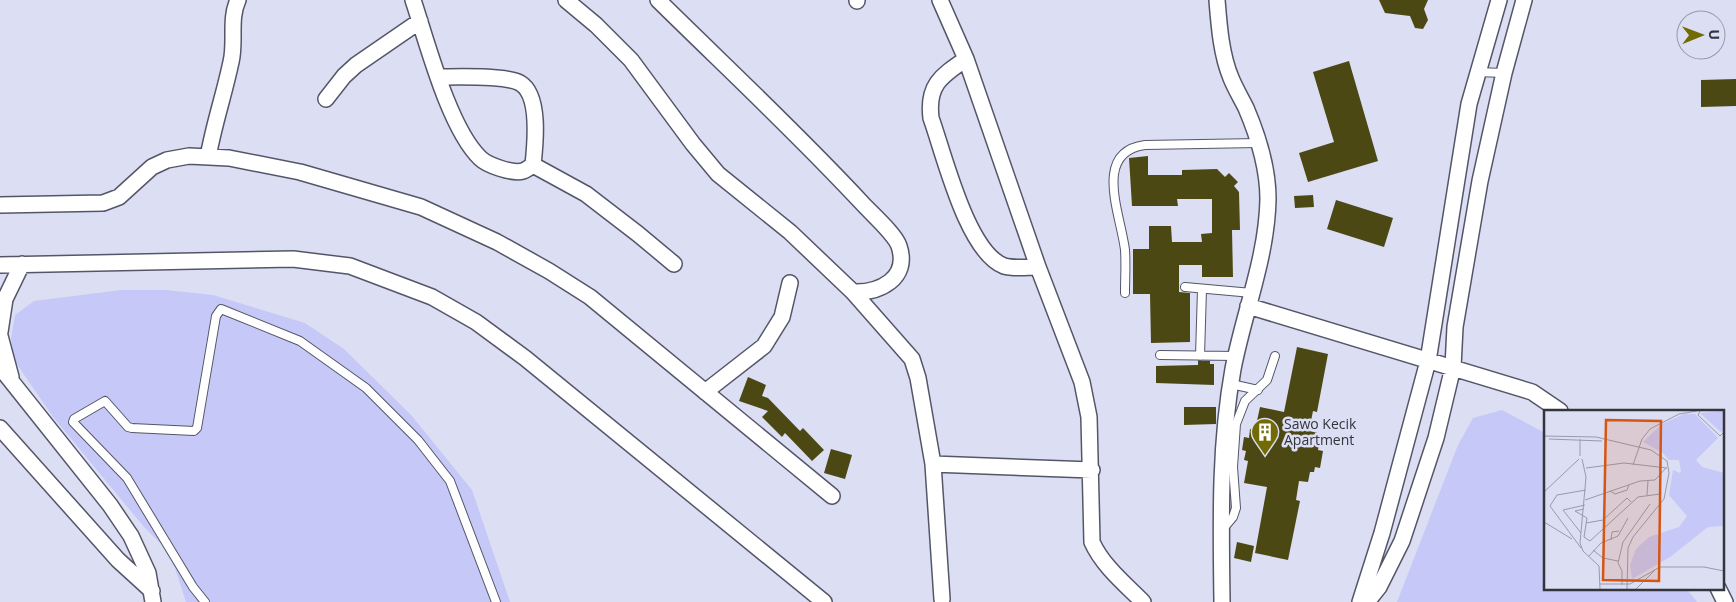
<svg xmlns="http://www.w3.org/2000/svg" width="1736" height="602" viewBox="0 0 1736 602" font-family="'Open Sans',sans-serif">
<rect width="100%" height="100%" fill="#dcdef4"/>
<path fill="#c6c9f7" d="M121,290h45l47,5 92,28 39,26 68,67 60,74 38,112h-324l-11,-34 -14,-24 -17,-17 -91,-110 -39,-57 -3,-22 4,-23 19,-14z
M1502,410l43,23v155h141l11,14h-300l61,-157 15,-27z"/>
<path fill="#4c4814" d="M1379,0h49l-4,9 4,11 -5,9 -8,-1 -5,-12 -25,-3z
M1349,61l29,100 -70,21 -9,-29 35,-11 -21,-70z
M1736,79v27l-35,1v-27z
M1148,156v19h34v-5l35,-1 8,8 4,-4 9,9 -4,4 5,6 1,38h-8l1,47h-31v-12h-23v27l11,1v49l-39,1 -1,-49h-17v-45h16v-23h22l1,16h30l-1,-8 11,-1v-34h-35l1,7h-46l-3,-48z
M1313,195l1,12 -19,1 -1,-12z
M1336,200l57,18 -9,29 -57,-18z
M1297,347l31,7 -11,58 -4,-1 -4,20 9,2 -2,11 3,1 -1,5 5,1 -3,17 -5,-1 -1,5h-4l-2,10 -9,-1 -3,19 4,1 -12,59 -33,-7 12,-66 -23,-4 4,-22 -4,-1 2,-9 -4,-1 2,-13 5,1 1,-9 5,1 5,-23 24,5z
M1198,361h12v3h4v21l-58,-2v-17l42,-1z
M748,377l18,8 -4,11 6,2 32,33 3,-3 21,22 -12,11 -27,-28 -3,4 -20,-20 6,-6 -29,-10z
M1184,407h32v17l-32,1z
M831,449l21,6 -7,24 -21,-6z
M1237,542l17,4 -3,16 -17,-4z"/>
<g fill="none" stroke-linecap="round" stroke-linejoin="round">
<g stroke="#545668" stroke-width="10">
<path id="service" d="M1477,72l27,1
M1185,287l67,6
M1125,293c0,-15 1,-29 0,-43 -4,-35 -33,-98 20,-105l113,-2
M1160,355l76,1
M1200,356l2,-67
M1231,384l27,6
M1223,529l10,-12 3,-9 -3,-41 3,-43 9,-23 22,-21 8,-24
M205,602l-12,-15 -66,-109 -54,-56 1,-3 31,-18 23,26 4,1 62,3 3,-3 19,-112 5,-7 79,32 66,47 52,52 32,41 46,121"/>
</g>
<g stroke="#545668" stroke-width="18">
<path id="minor" d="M413,0c14,42 36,128 67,158 7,7 32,16 43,13 3,-1 7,-4 10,-6
M566,0l30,25 35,35 62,84 25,30 72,58 63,60 59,67 6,19 15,86 9,135
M658,0c68,67 139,133 204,203 10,11 33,31 37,43 11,33 -20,47 -46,46
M857,0v1
M940,0l26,59 72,208 44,115 7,35 3,125c10,23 33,42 51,60
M1217,0c2,25 4,54 14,78 4,10 10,20 15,30 12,28 22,60 22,91 -1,58 -24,113 -35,170 -14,78 -12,154 -11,233
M966,59c-25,17 -39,26 -35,59 13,36 36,134 73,148 11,3 23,1 34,1
M438,77c19,0 67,-2 82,6 21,12 15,63 13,82
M326,99l18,-23 12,-11 64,-44
M208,157c6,-33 16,-62 23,-95 5,-20 -2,-43 7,-62
M533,165l53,29 52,40 36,30
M0,205l103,-2 16,-6 33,-30 15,-7 22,-4 40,2 71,14 121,35 76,35 52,29 41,26 242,199
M0,265l293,-6 57,7 82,31 44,25 49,36 299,244
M1248,306l284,86 28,19
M0,332l5,-33 17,-35
M0,336l11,41
M0,367l110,138 21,31 17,37 5,29
M705,392l59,-46 18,-29 8,-34
M0,428l118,132 34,31
M933,464l159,6
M1718,588l7,14
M1360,602l22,-69 46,-172 41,-257 30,-104
M1367,602l12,-15 23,-46 34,-103 17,-71 2,-40 25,-146 24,-108 20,-73"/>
</g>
<use href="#service" stroke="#fff" stroke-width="8"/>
<use href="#minor" stroke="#fff" stroke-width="15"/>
</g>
<defs>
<g id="building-pin" transform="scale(1.4375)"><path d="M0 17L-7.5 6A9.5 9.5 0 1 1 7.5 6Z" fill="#726b05" stroke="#dcdef4"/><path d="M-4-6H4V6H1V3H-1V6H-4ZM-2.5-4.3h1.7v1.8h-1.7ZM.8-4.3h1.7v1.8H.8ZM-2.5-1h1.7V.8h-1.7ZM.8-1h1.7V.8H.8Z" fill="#fff"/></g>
</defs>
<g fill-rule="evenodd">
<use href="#building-pin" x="1265" y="432"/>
</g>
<g text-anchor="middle" stroke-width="5" stroke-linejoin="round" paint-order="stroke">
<g font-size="14" fill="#33343c" stroke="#dcdef4" text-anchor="start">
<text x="1284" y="429">Sawo Kecik<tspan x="1284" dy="16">Apartment</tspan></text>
</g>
</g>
<g transform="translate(1544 410)">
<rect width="180" height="180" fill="#dcdef4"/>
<path d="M180,1v18l-3,3 -21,-19zM140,4h11l23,24 -22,22 6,7 22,6v53l-16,1 -38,30 -38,22 -2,-14 6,-16 13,-12 30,-10 8,-11 -18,-21 4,-25 7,3 1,-2 -2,-11h-10l-6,-7 -20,-11 19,-18z" fill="#c6c9f7"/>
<path fill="none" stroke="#989aaa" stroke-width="1" d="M156,1l-2,4 22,21 4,-4M0,26l52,1 55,13 16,11 2,12 -5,26 -31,38 -5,11 -1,41M5,29l53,2M36,46v-17M38,49l4,18 -6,66 3,8 16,15 1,23M89,55l9,-26 8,-10 29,-15 18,-3M42,58l38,-5 43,5M66,81l5,3 12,-4 2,-5M0,82l35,-33M103,85l1,-15M41,90l55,-19 15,-1 11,-12M40,99l-9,2 12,7 -3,19 6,4 48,-44 22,-3M0,112l28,17M42,113l17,-3 24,-22 4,4M37,123l-18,-23 22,-5M67,130l1,-8 7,-1M37,138l-31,-42 7,-11 29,-5M49,140l10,8 15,3M45,146l12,-13 17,-7 10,-18M56,174h30l30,-17h44l20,4M78,175v-14l-4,-8 5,-21 27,-38M92,179l19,-19"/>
<path fill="#d65511" fill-opacity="0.15" stroke="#d65511" stroke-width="2.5" d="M62,10l55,1 -2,160 -56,-1z"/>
<rect width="180" height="180" fill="none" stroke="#33343c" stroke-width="2.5"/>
</g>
<g transform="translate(1701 35) rotate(89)"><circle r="24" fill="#dcdef4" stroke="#989aaa"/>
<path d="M0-4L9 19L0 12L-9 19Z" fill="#726b05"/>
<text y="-8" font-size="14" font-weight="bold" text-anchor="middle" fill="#33343c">U</text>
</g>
</svg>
